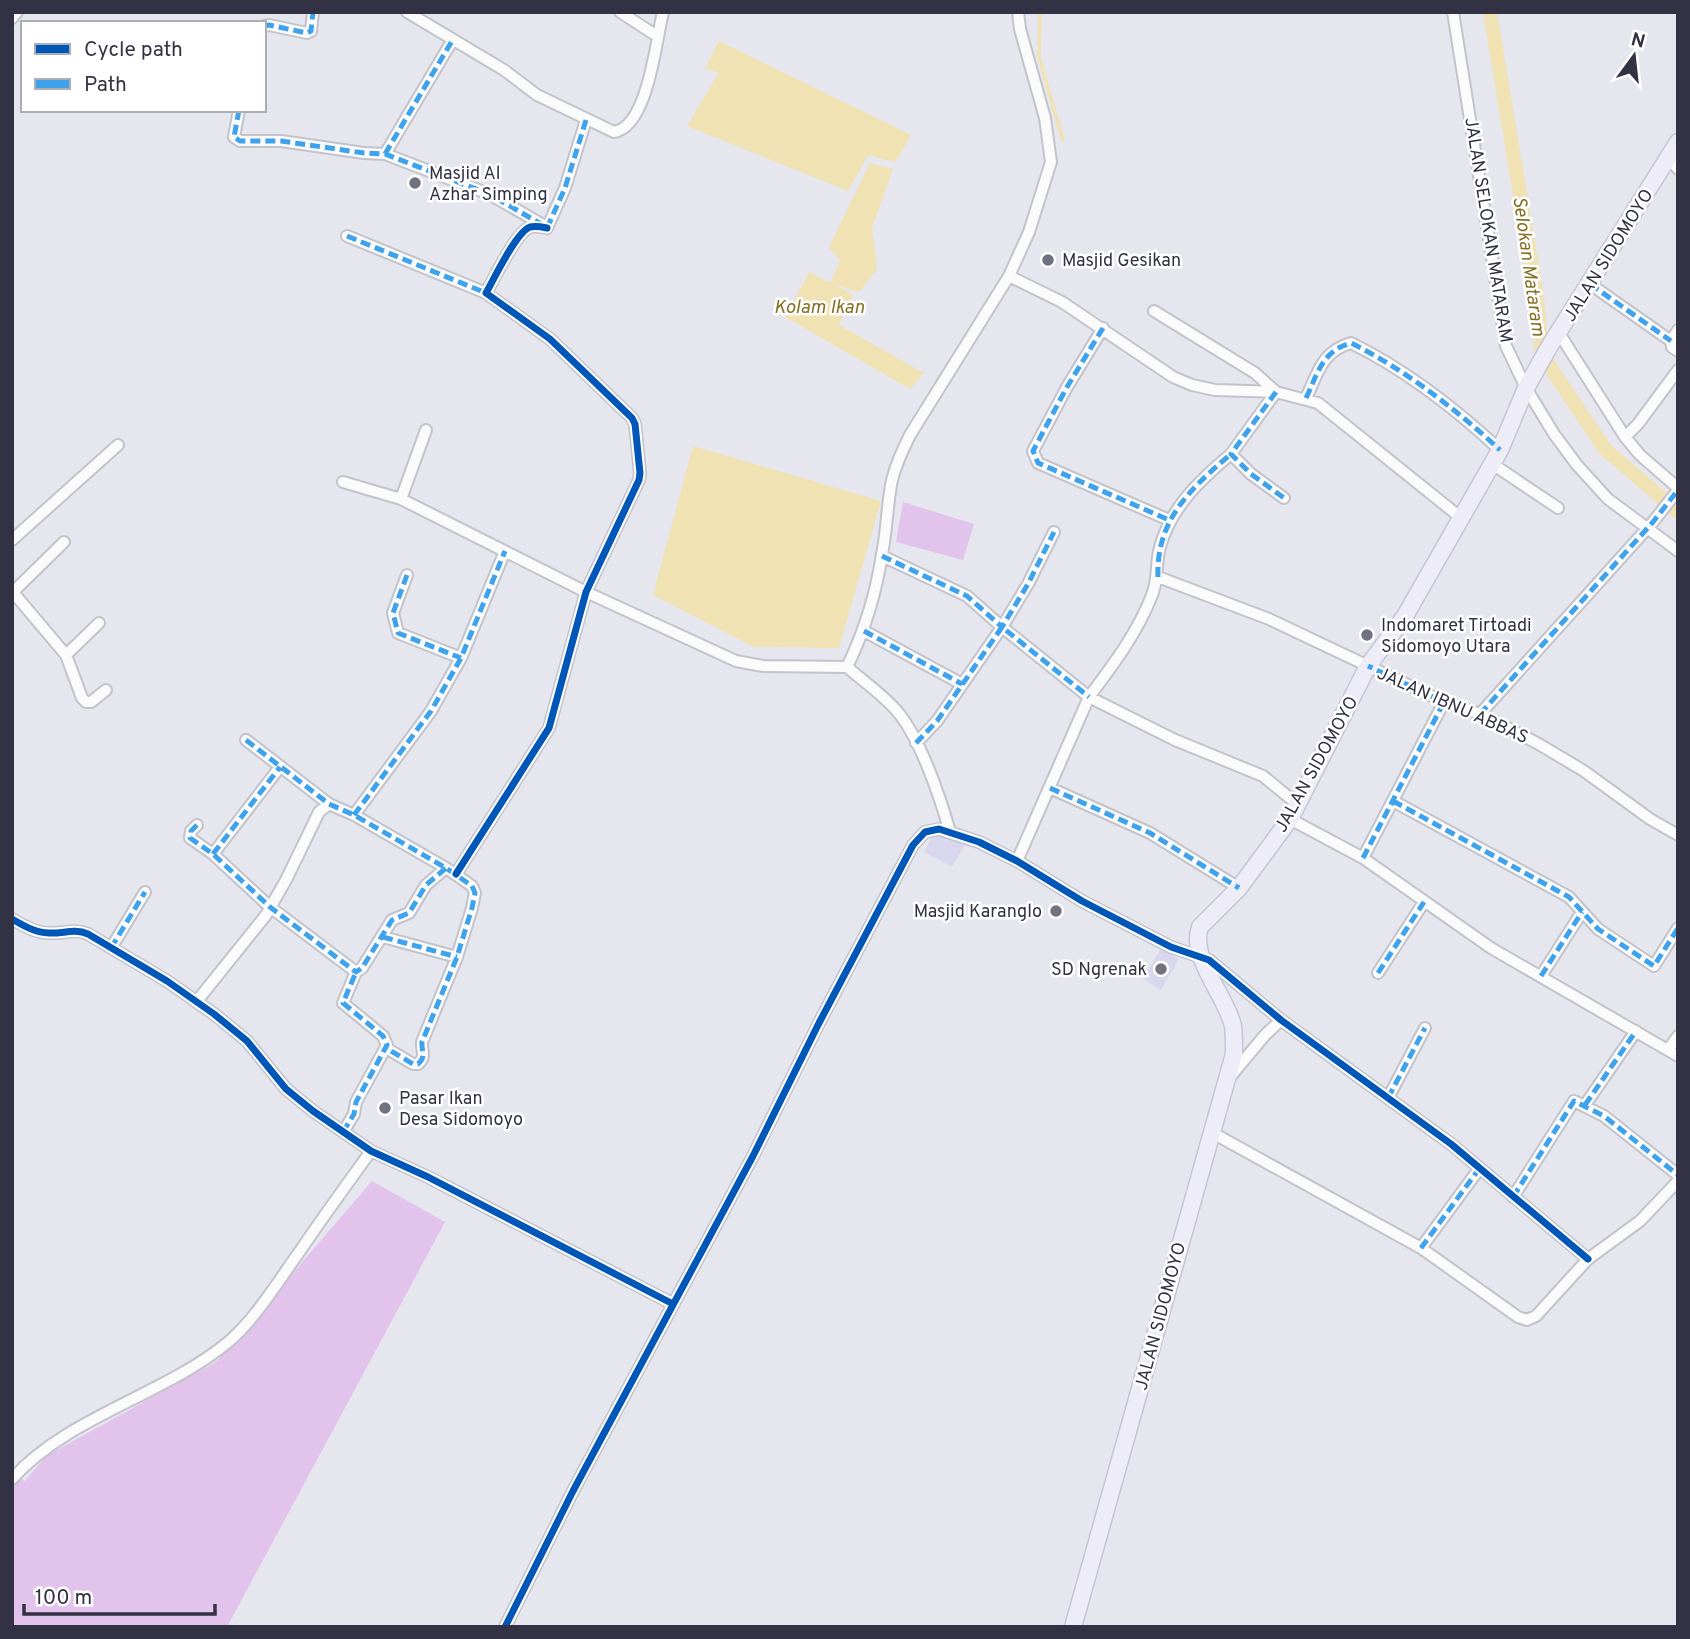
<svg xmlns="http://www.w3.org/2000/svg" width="1690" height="1639" viewBox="0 0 1690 1639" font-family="Overpass,sans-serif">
<rect width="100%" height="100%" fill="#e6e6ee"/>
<path fill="#d9d7ed" d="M934,833l31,12 -13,22 -28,-15z
M1161,948l18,11 -18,31 -18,-11z"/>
<path fill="#e2c3ec" d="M903,502l71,22 -11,36 -67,-18z
M372,1181l73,41 -218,405h-215v-155l13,9 21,-25 170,-94z"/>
<path fill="#f0e2b2" d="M719,41l192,94 -15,27 -28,-7 -20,36 -161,-65 32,-53 -14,-5z
M870,163l23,6 -21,59 5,41 -18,23 -24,-7 18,10 -14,30 85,48 -14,16 -125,-72 24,-45 21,11 10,-22 -11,-14z
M693,446l188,55 -42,147 -85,-1 -101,-52z"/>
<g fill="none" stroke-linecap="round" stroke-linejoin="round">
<path stroke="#f0e2b2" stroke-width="3.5" d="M1040,12l-1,45 24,83"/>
<path stroke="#f0e2b2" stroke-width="14" d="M1490,12l47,285 5,58 63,94 73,63"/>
<g stroke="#c3c3cc" stroke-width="14">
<path id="street" d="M407,12l97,58 33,25 77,37c34,-5 42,-92 49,-120
M620,12l37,24
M1453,12l53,334 20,42 28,46 23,31 31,34 70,52
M12,18l5,-6
M264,26l5,-1 38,8 4,-2 2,-19
M239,110l-5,27 6,4h41l83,12 21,1 104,40 56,32
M385,154l67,-113
M1668,158l10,11
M547,228l18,-40 21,-68
M347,236l139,57
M1009,276l53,26 111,75 19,8 23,5 61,2 42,11 142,114
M1590,284l81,57
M1154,311l101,62 21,19 -45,62 20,20 33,24
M1103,328l-36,59 -34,64 5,12 131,57
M1678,330l-7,11 1,6 6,4
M1559,333l66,104 15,18 38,33
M1306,398c12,-25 16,-47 45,-55 53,26 106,67 149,107
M1625,437l13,-13 40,-54
M1491,463l67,45
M343,482l58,17 185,93 150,69 27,5 84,1c16,14 35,27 49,43 24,27 44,87 54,122
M401,499l25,-69
M12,540l106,-95
M882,556l85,40 35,31 26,-43 26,-52
M407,575l-14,38 5,20 63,25
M1158,577l111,42 175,83 36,12 57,29 47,28 66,48 28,16
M12,591l54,64 16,43 4,4h5l15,-12
M13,592l51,-50
M864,631l98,53
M66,655l33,-32
M847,667c18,-37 29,-73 35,-113 5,-24 5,-50 10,-74 4,-16 11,-31 18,-45l99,-159 20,-44 22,-70 -6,-44 -25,-89 -2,-17
M1480,714l173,-192 25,-32
M246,740l83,64 25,11 92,53 26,18 3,7 -3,15 -15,49 -35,85c-1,9 5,14 -4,22h-5l-27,-16
M916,743l21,-22 65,-94 87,70c24,-32 49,-65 63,-102 7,-17 3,-31 8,-48 11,-40 40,-67 71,-93
M1050,788l100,45 89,55
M1393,801l176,96 29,32 56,37 24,-38
M354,815l77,-104 30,-53 44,-107
M1290,819l73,39 128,90 187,108
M197,825l-6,6 -1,7 23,16 57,53 86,65 6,-4 30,-48 17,-7 17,-28 20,-17
M213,854l67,-87
M1363,858l81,-156
M1017,861l72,-164 86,43 88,36 34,28
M456,874l93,-146 37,-136 53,-112 1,-7 -5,-49 -3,-6 -82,-79 -64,-46c8,-14 30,-61 44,-66 5,-1 12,0 17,1
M12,919c12,7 24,14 37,14 14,1 25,-5 39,1l79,47 47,33 33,27 39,48 27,22 58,40 57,26 245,127
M383,937l74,20
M111,948l34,-56
M1378,973l46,-71
M1541,976l41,-64
M197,1001l69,-86 20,-35 33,-68 10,-8
M1668,1050l10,-14
M1230,1077l35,-42 16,-15
M1388,1098l37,-70
M1585,1105l51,-74
M343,1132l11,-18 2,-12 31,-57 -4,-9 -40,-33 13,-31
M1211,1132l210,116 97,69 9,3 9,-4 52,-57 52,-38 38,-40
M1513,1197l61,-96 30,15 74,59
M1421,1248l58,-79
M12,1479c55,-62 152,-84 215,-136 28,-23 52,-63 73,-92 23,-34 47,-67 71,-100
M505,1627l68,-136 180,-335 66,-133 94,-178 12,-13 14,-3 40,13 38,19 65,40 89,46 38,13 72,60 170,124 137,115"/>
</g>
<g stroke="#c6c5d7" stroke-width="19">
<path id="secondary" d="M1073,1627l161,-573c0,-9 0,-20 -1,-28 -7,-31 -44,-68 -33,-99l39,-39 51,-69 78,-153 37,-50 95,-166 26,-62 23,-41 129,-205"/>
</g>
<use href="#street" stroke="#fbfbfc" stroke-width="10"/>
<use href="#secondary" stroke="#eeecf6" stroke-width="16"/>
<path stroke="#3ea3ec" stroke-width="5" stroke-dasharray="10 5" stroke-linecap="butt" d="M264,26l5,-1 38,8 4,-2 2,-19
M239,110l-5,27 6,4h41l83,12 21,1 104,40 52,30
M385,154l67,-113
M547,228l18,-40 21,-68
M347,236l139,57
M1590,284l81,57
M1103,328l-36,59 -34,64 5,12 131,57
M1276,392l-45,62 20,20 33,24
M1306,398c12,-25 16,-47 45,-55 53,26 106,67 149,107
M882,556l85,40 35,31 26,-43 26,-52
M407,575l-14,38 5,20 63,25
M1158,577c-2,-57 32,-88 73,-123
M864,631l98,53
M1480,714l173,-192 25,-32
M246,740l83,64 25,11 92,53 26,18 3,7 -3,15 -15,49 -35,85c-1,9 5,14 -4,22h-5l-27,-16
M916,743l21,-22 65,-94 87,70
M1050,788l100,45 89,55
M1393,801l176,96 29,32 56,37 24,-38
M354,815l77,-104 30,-53 44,-107
M197,825l-6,6 -1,7 23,16 57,53 86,65 6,-4 30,-48 17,-7 17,-28 20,-17
M213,854l67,-87
M1363,858l81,-156 -76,-36
M383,937l74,20
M111,948l34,-56
M1378,973l46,-71
M1541,976l41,-64
M1388,1098l37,-70
M1585,1105l51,-74
M343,1132l11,-18 2,-12 31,-57 -4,-9 -40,-33 13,-31
M1513,1197l61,-96 30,15 74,59
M1421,1248l58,-79"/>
<g stroke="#fff" stroke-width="11">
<path id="cycleway" d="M456,874l93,-146 37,-136 53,-112 1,-7 -5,-49 -3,-6 -82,-79 -64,-46c8,-14 30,-61 44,-66 5,-1 12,0 17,1
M12,919c12,7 24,14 37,14 14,1 25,-5 39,1l79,47 47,33 33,27 39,48 27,22 58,40 57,26 245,127
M505,1627l68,-136 180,-335 66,-133 94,-178 12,-13 14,-3 40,13 38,19 65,40 89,46 38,13 72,60 170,124 137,115"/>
</g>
<use href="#cycleway" stroke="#0057b8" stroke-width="7"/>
</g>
<g fill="#717180" stroke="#fff" stroke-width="2.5">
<circle cx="415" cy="183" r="7"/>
<circle cx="1048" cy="260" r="7"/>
<circle cx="1367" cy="635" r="7"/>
<circle cx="1056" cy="911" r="7"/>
<circle cx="1161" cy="969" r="7"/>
<circle cx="385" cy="1108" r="7"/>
</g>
<g text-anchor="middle" stroke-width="5" stroke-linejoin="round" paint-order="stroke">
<g font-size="18" fill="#323244" stroke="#fff" text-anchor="start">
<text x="429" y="179">Masjid Al<tspan x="429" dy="21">Azhar Simping</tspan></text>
<text x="1062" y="266">Masjid Gesikan</text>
<text x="1381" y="631">Indomaret Tirtoadi<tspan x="1381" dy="21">Sidomoyo Utara</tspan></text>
<text x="1042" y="917" text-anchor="end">Masjid Karanglo</text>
<text x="1147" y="975" text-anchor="end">SD Ngrenak</text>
<text x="399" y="1104">Pasar Ikan<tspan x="399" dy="21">Desa Sidomoyo</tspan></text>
</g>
<g font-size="18" fill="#323244" stroke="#fff">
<text transform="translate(1489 230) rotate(81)" y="6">JALAN SELOKAN MATARAM</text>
<text transform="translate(1608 255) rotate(-58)" y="6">JALAN SIDOMOYO</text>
<text transform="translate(1453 705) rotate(24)" y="6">JALAN IBNU ABBAS</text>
<text transform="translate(1316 764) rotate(-61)" y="6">JALAN SIDOMOYO</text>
<text transform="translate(1160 1316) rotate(-75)" y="6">JALAN SIDOMOYO</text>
</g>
<g font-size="19" font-style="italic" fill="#847020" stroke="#fff">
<text transform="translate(1530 266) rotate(82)" y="7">Selokan Mataram</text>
<text x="819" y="313">Kolam Ikan</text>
</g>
</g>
<rect width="1690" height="1639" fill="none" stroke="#323244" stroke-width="28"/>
<rect x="21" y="21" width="245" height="91" fill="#ffffff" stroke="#adadb4" stroke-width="2"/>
<rect x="35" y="44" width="35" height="10" fill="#0057b8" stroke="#adadb4" stroke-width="2"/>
<text x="84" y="56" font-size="21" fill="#323244">Cycle path</text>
<rect x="35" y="79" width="35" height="10" fill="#3ea3ec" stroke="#adadb4" stroke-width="2"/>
<text x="84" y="91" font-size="21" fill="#323244">Path</text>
<g transform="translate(1634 56) rotate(15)" stroke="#ffffff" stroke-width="5" paint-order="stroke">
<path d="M0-5L12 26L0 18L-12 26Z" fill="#323244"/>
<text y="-10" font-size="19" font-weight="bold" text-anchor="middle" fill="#323244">N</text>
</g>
<path d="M24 1604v10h191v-10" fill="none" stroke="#323244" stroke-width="3.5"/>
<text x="35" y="1604" font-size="21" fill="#323244" stroke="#ffffff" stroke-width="5" paint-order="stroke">100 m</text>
</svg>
